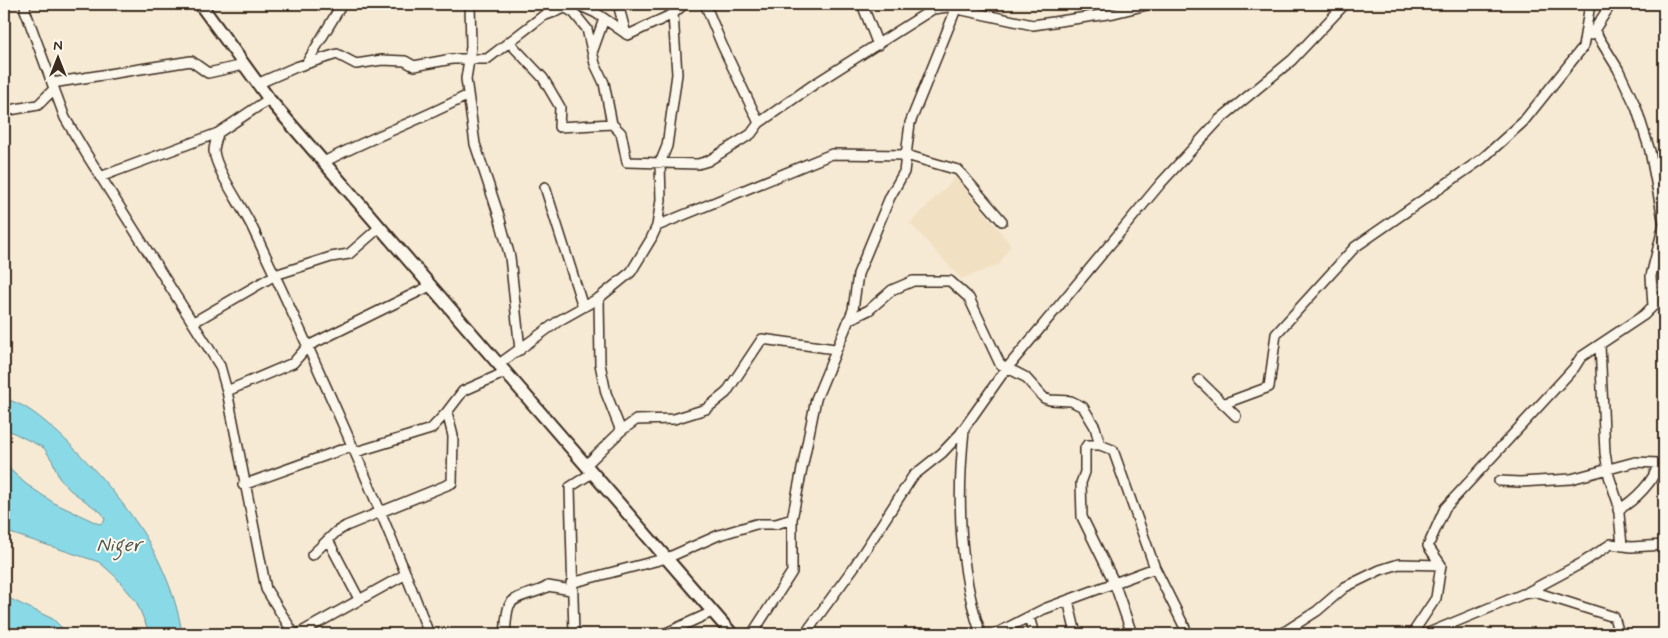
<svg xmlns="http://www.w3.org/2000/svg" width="1668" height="638" viewBox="0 0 1668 638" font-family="Mynerve,sans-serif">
<rect width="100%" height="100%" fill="#f6ead4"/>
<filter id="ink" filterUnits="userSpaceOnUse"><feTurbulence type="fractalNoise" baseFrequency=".02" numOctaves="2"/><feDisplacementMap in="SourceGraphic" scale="10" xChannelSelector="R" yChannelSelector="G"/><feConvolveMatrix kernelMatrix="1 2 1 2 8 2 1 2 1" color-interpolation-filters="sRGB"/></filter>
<g filter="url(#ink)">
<path fill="#f2e0c3" d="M956,177l55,68 -12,20 -38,14 -51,-56z"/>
<path fill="#8ad9e7" stroke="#6a9397" d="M4,398c7,3 14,5 21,9 37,23 89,82 113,118 21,31 39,72 44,109h-32l-14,-33 -21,-25 -16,-14 -95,-31v-67l22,20 28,19 45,21 5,-2 1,-3 -3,-6 -32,-23 -11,-12 -6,-16 -9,-14 -40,-20z
M4,596l49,23 15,15h-64z"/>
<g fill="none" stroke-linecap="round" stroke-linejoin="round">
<g stroke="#3b2a1e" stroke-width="12">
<path id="minor" d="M26,4l-1,6 27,73
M470,4l1,43 -5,32 9,65 24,72 11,41 10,93
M618,4l8,30
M705,4l17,41 37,78
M862,4l16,41
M566,8l8,5 13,16 8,35 9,19 8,41
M1594,30l24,39 18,38 14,44 14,73 -13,52 2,30
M1591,35l20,-31
M509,42l34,36 17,29 -1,20 53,-3 9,9 6,29 71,2 10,-3 43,-27 8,-11 54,-38 120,-76 15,-2 85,18 81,-12 37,-9
M593,50l11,-31
M306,64l36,-60
M257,84l39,-17 41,-13 19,10 26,-4 23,1 9,5 38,-7h35l56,-43 33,-12 20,9 32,22 45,-21
M4,111l34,-6 16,-16
M218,133c-1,5 -4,13 -4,18 2,20 30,58 39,78 63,133 124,267 176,405
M324,162c47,-25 97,-42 144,-67
M100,177l118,-44 51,-34
M545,187l38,120
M657,226l175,-72 74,1 52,15 44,51
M848,320l21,-10 23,-20 21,-9h37l19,17 31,66 25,13 19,21 6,2 21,1 12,6 12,20 5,18 13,5 42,118
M194,322l81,-47 56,-18 18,-3 31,-27
M1600,345l5,108 4,23 9,27 4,43
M499,364l61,-44 39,-22 32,-26 20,-33 6,-13 4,-26 -1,-37 7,-17 10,-72 -4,-60 11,-10
M1199,380l37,36
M227,391l-7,-25 -133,-211 -22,-37 -13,-35 139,-22 17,12 36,-8
M1223,404l46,-17 7,-53 79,-87 127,-88 41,-37 60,-75 7,-43
M964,430c-7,68 -6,139 17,204
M621,431l15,-11 38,-1 32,-10 20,-16 36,-54 73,10
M1100,445h-13l-2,3v24l-4,11 1,34 32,65 18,52
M356,452l75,-23 16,-17
M586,465l35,-34 -15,-38 -6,-29 -1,-66
M1499,481l21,1 51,-3 64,-17 23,1c-2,17 -24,38 -40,47
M243,485l109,-39
M328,540l31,59
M312,555l24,-23 10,-6 106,-43 1,-47 -6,-24 16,-21 43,-19
M571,583l96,-25 52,-23 37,-11h20l16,-5
M1528,592l54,-29 29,-19 20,3 33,-2
M1068,600l8,34
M1029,617l5,17
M294,634l-28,-45 -39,-198 66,-28 15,-17 122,-60
M298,634l108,-60
M505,634c1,-8 1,-20 4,-28 5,-12 29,-12 39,-20l23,4
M574,634l-4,-147 22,-14
M664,634l48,-22
M752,634l40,-62v-53l24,-120 37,-89 5,-36 32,-77 14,-25 6,-49 48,-119
M805,634l49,-67 59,-91 29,-23 18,-19 43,-61 158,-190 58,-63 73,-60 53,-56
M995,634l49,-25 111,-41 33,66
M1281,634l36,-23 28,-24 35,-17 19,-6 42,1
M1412,634l24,-36 5,-33 -13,-19 17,-38 129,-140 7,-11 63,-42 20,-20
M1426,634l97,-40 12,-2 79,25 5,17"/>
</g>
<g stroke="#3b2a1e" stroke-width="15">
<path id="major" d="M200,4l69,95 463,535"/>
</g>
<use href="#minor" stroke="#fbf7ec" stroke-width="9"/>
<use href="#major" stroke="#fbf7ec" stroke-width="11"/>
</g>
</g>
<g text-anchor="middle" stroke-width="4" stroke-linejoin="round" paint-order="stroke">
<g font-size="20" font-style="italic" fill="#4f5650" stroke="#fbf7ec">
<text x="119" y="551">Niger</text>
</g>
</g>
<rect width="1668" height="638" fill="none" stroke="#fbf7ec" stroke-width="20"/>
<rect x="10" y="10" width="1648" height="618" fill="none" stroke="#3b2a1e" stroke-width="2" filter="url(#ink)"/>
<g transform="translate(58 58)" stroke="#fbf7ec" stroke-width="4" paint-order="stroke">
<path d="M0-4L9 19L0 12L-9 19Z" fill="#3b2a1e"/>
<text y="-8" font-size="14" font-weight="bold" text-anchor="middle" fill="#3b2a1e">N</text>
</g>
</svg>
